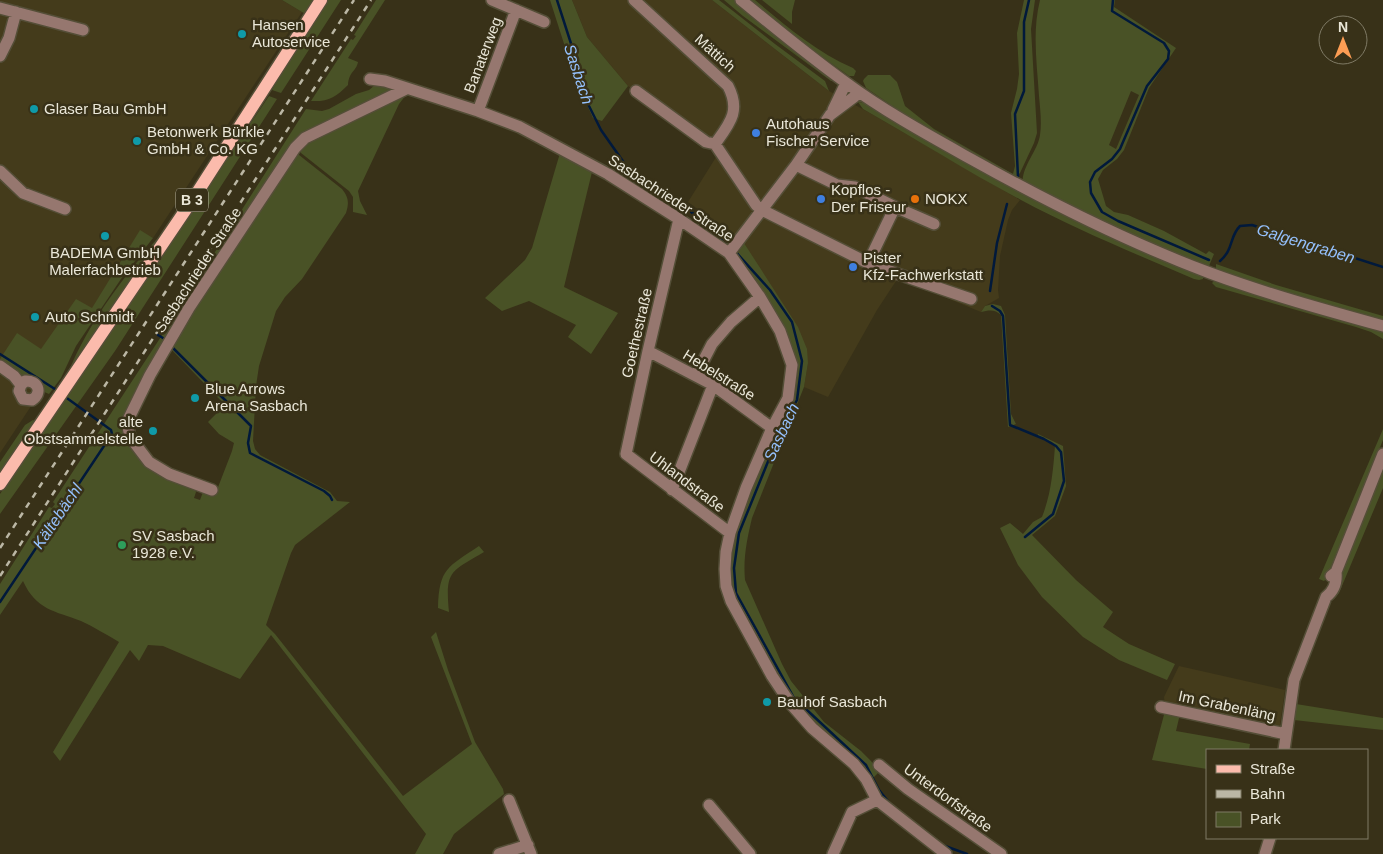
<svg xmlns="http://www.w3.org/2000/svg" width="1383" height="854" viewBox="0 0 1383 854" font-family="Helvetica,sans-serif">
<rect width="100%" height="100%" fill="#383118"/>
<path fill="#443b1b" d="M0,0h282l20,12 -149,226 -13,-7 -93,151 -47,71z
M572,0h140l117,91 41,22 150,87 -8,10 -4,10 -8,36 -2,34 1,8 -14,8 -4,6 -83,-34 -21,32 -49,87 -24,-10 4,-24 -64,-120 -56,-41 30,-48 -90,-68 -41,-49z
M1179,666l106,24 -6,41 -114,-25 -1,-9z"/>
<path fill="#495226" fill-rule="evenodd" d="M282,0h35l-10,15z
M328,0h13l-60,93 -9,-3 9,-16z
M376,0h9l-37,58 10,4c-2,10 -9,9 -10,23 -12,12 -20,17 -37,16l40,-62 2,1 3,-4 -2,-1z
M550,0h22l15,37 41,49 -26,35 -9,-3 -18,-40z
M712,0h7l56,44 50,37 4,10z
M724,0h11l98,81h-2l-88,-65z
M746,0h9c31,26 60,51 98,68l3,3 -2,5h-5l-66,-47z
M762,0h33l-3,12v12z
M1024,0h11l-4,29 6,104 -3,10 -14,30 -4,4 -5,1 -98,-58 -47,-32 -3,-7 1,-2 4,-4h22l7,7 8,24 29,23 79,45 2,-8 -4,-53 6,-24 2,-15 -2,-41z
M1040,0h75l-1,7 62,41 -27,40 -25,62 -7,9 -14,11 -5,9 8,27 8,6 14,3 36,16 42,23 3,-3 5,3 -5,12h-4l-95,-38 -87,-43c-3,-17 15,-34 17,-50 2,-13 0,-27 -1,-39 -2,-32 -7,-64 1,-96zM1131,91l8,4 -23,54 -7,-4z
M375,85l15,3 1,2 -2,4 -11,6 -82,40 -18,25 -115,179 -13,21 -24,49c-5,15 0,24 10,35 18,23 30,29 58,38l2,5 -2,6 6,2 3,-8 2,-1 10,4 17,-44 2,-8 -15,-9 -11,-12 17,-17 -56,-58 125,-196 48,38c7,9 7,14 4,24l-44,66 -17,18 -9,14 -17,55 -3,20 -3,55 2,8 5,6 70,37 7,9 13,1 -55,43 -4,8 -25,72 9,9 128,162 69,-52 -41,-107 5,-5 12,38 27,72 28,47 1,5 -50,40 -11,20h-28l11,-20 -155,-199 -31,44 -77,-33 -15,-1 -9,16 -9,-11 -70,111 -7,-9 66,-110c-12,-7 -25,-15 -38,-21 -26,-10 -45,-11 -58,-40l-23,34v-31l49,-77 3,1 3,-4 -2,-2 115,-176 138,-217 16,2 7,-2 27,-15 13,-4z
M406,95l-7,9 -41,87 2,10 7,14 -14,-3v-15l-4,-6 -48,-38 -1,-3 8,-8z
M269,96l8,3 -162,252 -115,163v-20z
M858,102l10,1 335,172v4l-4,1 -5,-1c-58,-25 -117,-49 -173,-79 -53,-28 -105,-61 -158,-91z
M560,153l32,19 -28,115 54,26 -27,41 -23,-17 8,-12 -47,-24 -27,10 -17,-13 40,-38 7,-12z
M140,230l13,8 -32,41 -45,67 -15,32 -12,16 -7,-3 -42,-32 17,-26 24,16 35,-50 16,9z
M156,240l2,2 -91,134c18,-48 55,-98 89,-136z
M744,243l54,84 9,22 1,14 -4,24 -52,131c-5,21 -9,40 -7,62l37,84 9,17 33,41 37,29 10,10 8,11 -8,8 -58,-56 -19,-22 -58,-96 -8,-34 7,-42 60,-167c-10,-44 -36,-71 -57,-110z
M1216,264l60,21 107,31v7l-87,-25 -80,-29z
M1215,280l156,48 12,4v7l-12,-7 -15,-5 -140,-40 -4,-4z
M993,304l8,2 4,9 6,99 5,10 -8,3 -7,-112c-6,-6 -12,-5 -20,-3l4,-6z
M33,420l3,2 -36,54v-14l25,-37z
M1383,429v11l-57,139 -2,2 -5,-2z
M1038,434l25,12 3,40 -11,30 -23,19 44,45 37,32 -10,15 26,17 46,20 -8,16 -48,-20 -36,-23 -41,-40 -24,-32 -18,-37 10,-5 13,11 10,-12 9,-5c9,-23 11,-45 13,-71l-3,-4 -15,-5z
M1383,468v20l-44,105 -5,6h-3z
M479,546l5,6c-34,20 -39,19 -35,60l-11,-4c1,-40 10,-41 41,-62z
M1296,704l87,14v12l-89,-10z
M1165,711l15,3 -4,17 74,13 -1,6h-42v19l-55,-9z"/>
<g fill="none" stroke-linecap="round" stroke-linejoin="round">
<path stroke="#01193b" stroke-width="2.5" d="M557,0l18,56 10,42 16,32 26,37 62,43 41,36
M1113,0l-1,11 52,32 5,8 -1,8 -21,27 -27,63 -8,10 -17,13 -5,10 1,11 11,19 16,9 91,39
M1018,177l-3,-63 9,-23v-69l5,-22
M734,250l36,40 22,32 10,39 -5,39 -17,32 -41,101 -5,35 2,25 58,105 72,67 13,25 12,15
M1220,261c14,-12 9,-24 20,-35l12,-1 131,42
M990,291l7,-48 10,-39
M992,306l8,5 3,5 7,109 34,14 12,7 5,6 3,29 -11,33 -28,23
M158,335l5,3
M171,346l80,80 -3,17 2,10 74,38 6,5 2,4
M0,354l58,37
M0,602l112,-168 -1,-4 -47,-34
M945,846l22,8"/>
<g stroke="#544e37" stroke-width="14">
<path id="minor" d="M492,0l52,22
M634,0l94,86c13,25 2,37 -13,58l-9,-2 -70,-51
M741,0c34,28 68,56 104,82 39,29 83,53 126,77 77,43 156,83 239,114 57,21 115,37 173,53
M0,8l83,22
M0,56l9,-18 7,-26
M370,79l15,2 93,30 42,16 88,47 71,45 50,34 31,44 20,34 12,34 -4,33 -16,30 -26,60 -16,45 -4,19 -1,17 1,17 5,15 41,75 18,27 22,25 42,36 12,15 11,21 69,54
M833,110l13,-27
M478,111l38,-101
M715,144l41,61 6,5 106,53 27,10 76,26
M796,165l41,20 18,2 40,20 -27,56
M0,171l23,22 42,16
M895,207l39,17
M679,219l-31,132 -22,103 104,79
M729,253l67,-88 34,-50 24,-18 5,-5
M648,351l65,34 59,43
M0,366l14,10 7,9 -2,6 4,8 9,1c11,-7 6,-20 -7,-19l-4,4
M696,375l16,-31 19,-22 29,-25
M212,490l-43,-16 -20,-12 -19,-25 -3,-15 23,-47 39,-67 106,-160 10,-10 101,-49
M672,490l41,-105
M1331,576l5,-4 47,-118
M1161,707l125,27
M1284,750l10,-70 32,-83c8,-6 11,-15 10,-25
M879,765l29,24 93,65
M509,800l22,54
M709,805l41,49
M499,854l29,-9
M833,854l19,-42 25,-12
M1265,854l5,-16"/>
</g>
<g stroke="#544e37" stroke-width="15">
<path id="major" d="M0,484l195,-288 126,-196"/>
</g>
<use href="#minor" stroke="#96776f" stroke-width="11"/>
<use href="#major" stroke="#fbbbac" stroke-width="12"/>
<path stroke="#bbb7a5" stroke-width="2.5" stroke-dasharray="6 6" stroke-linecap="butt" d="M0,548l354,-548
M0,576l371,-576"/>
</g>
<g fill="#0f9aa8" stroke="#383118" stroke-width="2">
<circle cx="242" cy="34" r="5"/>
<circle cx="34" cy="109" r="5"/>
<circle cx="137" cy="141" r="5"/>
<circle cx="105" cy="236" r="5"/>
<circle cx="35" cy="317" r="5"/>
<circle cx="195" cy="398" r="5"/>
<circle cx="153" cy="431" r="5"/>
<circle cx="767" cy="702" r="5"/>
</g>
<g fill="#3f7fe0" stroke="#383118" stroke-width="2">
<circle cx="756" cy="133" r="5"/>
<circle cx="821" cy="199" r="5"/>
<circle cx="853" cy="267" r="5"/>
</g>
<circle fill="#e8710a" stroke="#383118" stroke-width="2" cx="915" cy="199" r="5"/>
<circle fill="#2e9e5b" stroke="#383118" stroke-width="2" cx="122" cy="545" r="5"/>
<g text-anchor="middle" stroke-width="5" stroke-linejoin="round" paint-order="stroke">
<rect fill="#383118" stroke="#b5b09e" stroke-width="1" x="176" y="188.5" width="32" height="23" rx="4"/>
<g font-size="14" font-weight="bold" fill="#eae7d8">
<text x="192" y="205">B 3</text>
</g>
<g font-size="15" fill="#eae7d8" stroke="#383118" text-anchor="start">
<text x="252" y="30">Hansen<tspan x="252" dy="17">Autoservice</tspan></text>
<text x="44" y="114">Glaser Bau GmbH</text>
<text x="766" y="129">Autohaus<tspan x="766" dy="17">Fischer Service</tspan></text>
<text x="147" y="137">Betonwerk Bürkle<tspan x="147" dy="17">GmbH &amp; Co. KG</tspan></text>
<text x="831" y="195">Kopflos -<tspan x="831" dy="17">Der Friseur</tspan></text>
<text x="925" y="204">NOKX</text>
<text x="105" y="258" text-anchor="middle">BADEMA GmbH<tspan x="105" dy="17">Malerfachbetrieb</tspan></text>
<text x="863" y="263">Pister<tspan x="863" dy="17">Kfz-Fachwerkstatt</tspan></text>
<text x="45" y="322">Auto Schmidt</text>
<text x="205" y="394">Blue Arrows<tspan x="205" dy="17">Arena Sasbach</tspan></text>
<text x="143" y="427" text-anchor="end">alte<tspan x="143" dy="17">Obstsammelstelle</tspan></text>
<text x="132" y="541">SV Sasbach<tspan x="132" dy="17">1928 e.V.</tspan></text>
<text x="777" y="707">Bauhof Sasbach</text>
</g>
<g font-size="15" fill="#eae7d8" stroke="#383118">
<text transform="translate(715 53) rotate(42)" y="5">Mättich</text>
<text transform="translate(483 55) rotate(-69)" y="5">Banaterweg</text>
<text transform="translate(671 198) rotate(33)" y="5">Sasbachrieder Straße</text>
<text transform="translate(198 270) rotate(-57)" y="5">Sasbachrieder Straße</text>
<text transform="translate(637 333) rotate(-77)" y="5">Goethestraße</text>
<text transform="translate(719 375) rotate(32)" y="5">Hebelstraße</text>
<text transform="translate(687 482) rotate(37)" y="5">Uhlandstraße</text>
<text transform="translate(1227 706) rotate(12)" y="5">Im Grabenläng</text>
<text transform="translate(948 798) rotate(36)" y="5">Unterdorfstraße</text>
</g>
<g font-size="16" font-style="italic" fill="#95c1fd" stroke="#383118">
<text transform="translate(579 74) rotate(72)" y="6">Sasbach</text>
<text transform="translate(1306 243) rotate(17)" y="6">Galgengraben</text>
<text transform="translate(781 432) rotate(-65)" y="6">Sasbach</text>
<text transform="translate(57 516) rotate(-56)" y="6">Kältebächl</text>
</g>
</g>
<rect x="1206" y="749" width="162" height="90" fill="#383118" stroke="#7f7a65"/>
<rect x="1216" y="765" width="25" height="8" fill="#fbbbac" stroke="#7f7a65"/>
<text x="1250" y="774" font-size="15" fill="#eae7d8">Straße</text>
<rect x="1216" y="790" width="25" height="8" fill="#bbb7a5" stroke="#7f7a65"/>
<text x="1250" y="799" font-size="15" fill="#eae7d8">Bahn</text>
<rect x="1216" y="812" width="25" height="15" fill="#495226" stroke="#7f7a65"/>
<text x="1250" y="824" font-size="15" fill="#eae7d8">Park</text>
<g transform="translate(1343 40)"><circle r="24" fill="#383118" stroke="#7f7a65"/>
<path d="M0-4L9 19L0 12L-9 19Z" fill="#fc9d54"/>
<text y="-8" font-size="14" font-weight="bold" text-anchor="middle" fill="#eae7d8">N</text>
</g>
</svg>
